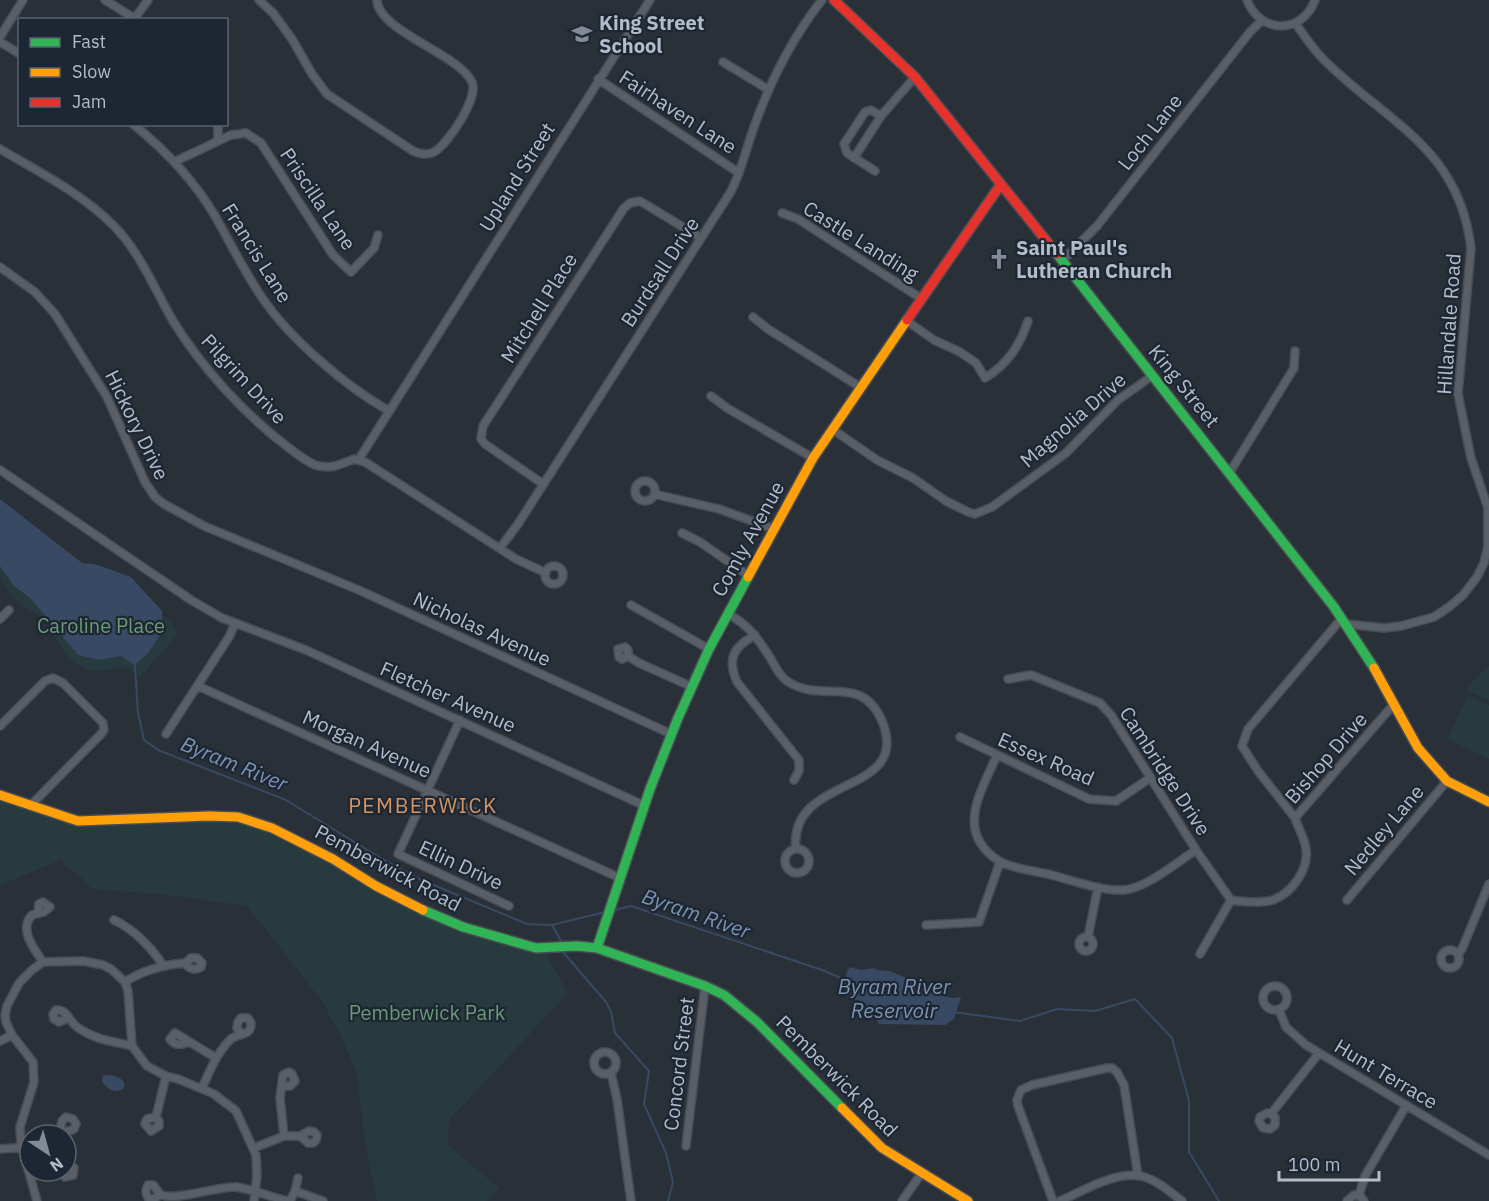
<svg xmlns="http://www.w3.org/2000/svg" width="1489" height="1201" viewBox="0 0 1489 1201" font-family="'IBM Plex Sans',sans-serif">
<rect width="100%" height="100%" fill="#2a3038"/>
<path fill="#273a3e" d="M0,507l171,114 7,13 -38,43c-21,-21 -28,-2 -51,-7 -26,-6 -33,-39 -50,-54 -4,-4 -11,-6 -16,-10 -8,-6 -19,-19 -23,-29 0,-11 0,-56 0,-70z
M1489,666v35l-24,-12z
M1468,695l21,10v54l-42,-20z
M0,799l76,26 28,1 115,-6 20,2 27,7 52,27 66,38 160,57 24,42 -119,127 -1,25 51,43 -12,13h-110l-12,-58 -8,-69 -14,-34 -21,-39 -75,-95 -87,-12 -68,-5 -12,-13 -17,-11v-6l-63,26z"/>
<path fill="#384963" d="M0,499l82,64 13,1 36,13 31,34v21l-13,20 -14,13 -14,-9 -22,4 -21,-5 -47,-56 -17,-13 -14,-20z
M850,967l11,3 12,-2 5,2 11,1 33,13 8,9 23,5 8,-1 -7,22 -9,6 -66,-1 -14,-21 -19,-7 2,-7 -4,-2 3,-16z
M103,1075c8,0 15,0 21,7v6c-9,7 -16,1 -22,-6z"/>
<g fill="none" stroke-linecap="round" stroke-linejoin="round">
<path stroke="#384963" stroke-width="2" d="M135,665l3,48 6,27 14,10 128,50 96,59 37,20 108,45 25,1 53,-13
M611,911l20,-5 194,65 22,10
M552,925l9,16
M563,952l43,50 5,10 4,21 34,38 -5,33 22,49 7,29 -5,19
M953,1012l67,9 37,-12 38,2 40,-12 37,39 17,63v51l30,49"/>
<g stroke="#484c53" stroke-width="10">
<path id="street" d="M105,0l32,20
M259,0l14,13 19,26 20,35 15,20 86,57c7,3 14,5 21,1 14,-8 45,-54 38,-70 -13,-28 -94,-51 -95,-82
M1247,0c13,34 55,35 68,0
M135,18l13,-18
M1295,23c9,12 18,26 28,36 64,64 136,88 148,189l-13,146 13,64 17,50v38l-4,17 -7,14 -14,18 -14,12 -15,10 -33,9 -17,2 -37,-4
M0,37l23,-37
M0,42l20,12
M723,62l46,28
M598,79l141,94
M133,124c32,26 61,56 82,92 16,28 30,57 48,83 28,41 84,88 126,112
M218,124v17
M0,149c39,23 81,44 113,76 27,27 41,63 60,96 29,47 72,94 116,127 8,6 17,13 26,17 16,5 26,-1 39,-6l11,3 151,97 30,14
M854,158l27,-42 34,-39
M174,162l57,-27 15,-2 15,10 72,112 18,17 23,-24 4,-13
M875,171l-28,-18 -3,-9 21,-32 6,-2 10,6
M782,213l16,6 124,80
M1062,261l35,-35 153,-194 12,-12
M0,267l35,25 20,22 52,83 38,85 10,15 9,7 40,22 157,65 310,143
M753,317l15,12 92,58
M907,321l27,19 26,12 16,11 9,15c23,-14 35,-33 43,-57
M711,396l16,12 86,50
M832,429l45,31 36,18 33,23 22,11 7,2 17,-7 74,-54 52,-53 34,-24
M359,459l291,-459
M0,470l191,130 31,18 84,32 339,156
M1230,472l64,-104 1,-17
M635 491a10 10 0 1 1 20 0a10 10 0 1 1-20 0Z
M543,484l-58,-40 -4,-5 2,-13 141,-218 6,-5 10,-2 61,37
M654,494l65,15 55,20
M682,533l18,9 49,34
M500,548l18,-24 212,-331c11,-20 16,-44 24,-66 16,-45 38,-89 68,-127
M545 575a9 9 0 1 1 18 0a9 9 0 1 1-18 0Z
M631,605l78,44
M728,614c20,10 31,26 43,45 4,8 9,17 16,22 35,24 74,-9 95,40 31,76 -94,52 -86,128
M0,619l9,-9
M755,635c-22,12 -28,24 -18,47l62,78v11l-5,9
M628,656l-6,3 -3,-2 -1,-8 7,-2 3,3v6l11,7 51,23
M1008,679l23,-4 69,28 11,12 85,135 35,50c10,2 32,3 42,0 19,-7 36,-31 33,-51 -1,-10 -8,-21 -11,-31l99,-114
M198,686l422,192
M460,720l-62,134 111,52
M0,726l45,-45 8,-3 10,5 40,40 1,7 -3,4 -71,72
M166,734l63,-97 6,-14
M960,737l129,62 27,2 34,-23
M997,755c-16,37 -43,77 2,106 11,7 35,10 49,13 24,6 51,17 76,16 23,-2 53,-28 72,-40
M1295,818l-37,-47 -16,-25 6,-17 94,-111
M785 861a12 12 0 1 1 24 0a12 12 0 1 1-24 0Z
M1347,900l100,-119
M38,912l1,-8 4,-2 7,5 -6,5 -12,3c-14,15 3,35 11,47
M114,920c21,10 36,26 49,45
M926,925l53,-3 21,-60
M1079 944a7 7 0 1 1 14 0a7 7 0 1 1-14 0Z
M1088,937l10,-50
M1441 959a9 9 0 1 1 18 0a9 9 0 1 1-18 0Z
M1200,954l31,-54
M1458,954l4,-5 27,-65
M125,982c18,-12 38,-17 60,-19 4,6 10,8 16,4l1,-4 -5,-5h-6l-6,5
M1263 998a12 12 0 1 1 24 0a12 12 0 1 1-24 0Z
M1279,1010l7,17 20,18 183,110
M68,1018l-9,4 -5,-3 -1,-5 3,-4c11,-1 13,11 21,17 18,13 35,14 55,19
M0,1041l12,-6
M189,1042c-8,3 -14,4 -19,-3l5,-6 41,25
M594 1063a11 11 0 1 1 22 0a11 11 0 1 1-22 0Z
M611,1073l6,26 14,102
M283,1086h7l5,-5 -3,-7 -3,-2 -6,3 -3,23 4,38h16l8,7h5l3,-3 1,-5 -3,-3 -5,-1 -9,5
M202,1088c8,-17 15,-36 29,-49 9,-7 20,-2 20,-16l-3,-5h-7l-3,4 -1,6 4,6
M1271,1114l4,3v8l-5,4 -7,-1 -4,-7 1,-4 7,-4 4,1 48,-61
M156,1117l3,4v5l-8,5 -6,-7 2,-5 9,-2 10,-41
M53,1135c7,-4 14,-2 21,-6l2,-5 -3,-5 -7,-2 -4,4 -2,10
M686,1146l19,-160
M254,1148l30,-12
M0,1149l30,-2
M61,1171l4,6 8,-2 1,-7
M295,1191l3,-13
M160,1194l-5,5h-6c-4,-5 -4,-9 -1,-14h5c3,3 5,8 9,10 14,6 57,-9 74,-8 16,2 35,10 51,14
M1359,1195l6,-19 41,-70
M37,1201l-16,-57 -1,-17 14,-45 -1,-20 -21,-27 -6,-13 -1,-7 2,-9 12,-23 13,-13 11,-8 40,-1 20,4 8,4 14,13 3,9 4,55 15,20 19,10 12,3 36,15 22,17 20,44 1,20 -3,26
M290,1201l5,-10 28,10
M902,1201l19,-27
M1053,1201l-35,-95 -1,-6 4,-10 11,-5 75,-17h5l5,4 7,13 14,91
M1060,1201c23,-10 55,-30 81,-25 16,4 28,15 41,25
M1347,1201l7,-6 7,2 3,4"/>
</g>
<g stroke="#484c53" stroke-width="12">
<path id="fast" d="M1057,254l277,353 40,61
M423,910l40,17 73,21 41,-2 20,2 108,38 19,9 33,27 85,86
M597,948l53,-159 28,-71 31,-69 39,-72"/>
</g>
<g stroke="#484c53" stroke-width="12">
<path id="slow" d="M748,577l65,-119 94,-138
M1374,668l44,80 29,33 42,21
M0,795l78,26 131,-5 29,1 34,11 61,31 43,27 47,24
M842,1108l40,40 86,53"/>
</g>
<g stroke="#484c53" stroke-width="12">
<path id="jam" d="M834,0l81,77 142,177
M907,320l94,-136"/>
</g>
<use href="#street" stroke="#5a5e66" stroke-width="7"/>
<use href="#fast" stroke="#30b455" stroke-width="9"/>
<use href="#slow" stroke="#ff9f0a" stroke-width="9"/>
<use href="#jam" stroke="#e5322d" stroke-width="9"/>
</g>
<defs>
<g id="school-bare" transform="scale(1.62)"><path d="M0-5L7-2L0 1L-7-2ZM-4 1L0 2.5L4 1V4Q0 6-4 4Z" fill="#848b96" stroke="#1d2633" stroke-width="2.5" paint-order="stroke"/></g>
<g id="church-bare" transform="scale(1.62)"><path d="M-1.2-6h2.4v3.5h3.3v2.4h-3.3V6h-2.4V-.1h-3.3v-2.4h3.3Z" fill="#848b96" stroke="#1d2633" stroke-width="2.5" paint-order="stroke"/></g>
</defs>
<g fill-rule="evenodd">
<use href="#school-bare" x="582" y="34"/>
<use href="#church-bare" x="999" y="259"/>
</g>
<g text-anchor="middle" stroke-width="4.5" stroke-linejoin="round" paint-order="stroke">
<g font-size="20" font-weight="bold" fill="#b4bcc9" stroke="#1d2633" text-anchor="start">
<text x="599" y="30">King Street<tspan x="599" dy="23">School</tspan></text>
<text x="1016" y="255">Saint Paul's<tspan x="1016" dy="23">Lutheran Church</tspan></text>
</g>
<g font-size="20" fill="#b4bcc9" stroke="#1d2633">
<text transform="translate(678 112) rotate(33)" y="7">Fairhaven Lane</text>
<text transform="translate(1150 132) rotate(-52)" y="7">Loch Lane</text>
<text transform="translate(517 177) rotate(-58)" y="7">Upland Street</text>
<text transform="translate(318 199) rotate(56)" y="7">Priscilla Lane</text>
<text transform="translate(861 241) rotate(32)" y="7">Castle Landing</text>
<text transform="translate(257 253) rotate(58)" y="7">Francis Lane</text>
<text transform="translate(660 272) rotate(-57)" y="7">Burdsall Drive</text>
<text transform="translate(539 308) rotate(-58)" y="7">Mitchell Place</text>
<text transform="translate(1449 324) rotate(-86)" y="7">Hillandale Road</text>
<text transform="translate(244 379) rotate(47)" y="7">Pilgrim Drive</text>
<text transform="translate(1184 386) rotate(51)" y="7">King Street</text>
<text transform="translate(1073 420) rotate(-41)" y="7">Magnolia Drive</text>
<text transform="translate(137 425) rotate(64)" y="7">Hickory Drive</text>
<text transform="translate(748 539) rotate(-61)" y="7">Comly Avenue</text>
<text transform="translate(482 629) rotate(25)" y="7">Nicholas Avenue</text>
<text transform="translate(448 697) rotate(24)" y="7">Fletcher Avenue</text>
<text transform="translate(367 744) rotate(24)" y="7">Morgan Avenue</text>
<text transform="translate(1326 758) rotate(-49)" y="7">Bishop Drive</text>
<text transform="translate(1046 759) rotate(24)" y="7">Essex Road</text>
<text transform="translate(1165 771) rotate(57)" y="7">Cambridge Drive</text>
<text transform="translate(1384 830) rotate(-50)" y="7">Nedley Lane</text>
<text transform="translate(461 865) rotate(25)" y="7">Ellin Drive</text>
<text transform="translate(388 868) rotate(28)" y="7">Pemberwick Road</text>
<text transform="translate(679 1064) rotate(-83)" y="7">Concord Street</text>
<text transform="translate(1386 1074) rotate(31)" y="7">Hunt Terrace</text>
<text transform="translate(837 1076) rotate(45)" y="7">Pemberwick Road</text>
</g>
<g font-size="20" fill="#6b9a76" stroke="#1d2633">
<text x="101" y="633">Caroline Place</text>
<text x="427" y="1020">Pemberwick Park</text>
</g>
<g font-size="21" font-style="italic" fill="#7c92b1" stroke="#1d2633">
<text transform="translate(234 764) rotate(22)" y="7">Byram River</text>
<text transform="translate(696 914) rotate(19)" y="7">Byram River</text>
<text x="894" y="994">Byram River<tspan x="894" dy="24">Reservoir</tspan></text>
</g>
<g font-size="21" letter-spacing="1.5" fill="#d59563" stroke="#1d2633">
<text x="423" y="813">PEMBERWICK</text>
</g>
</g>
<rect x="18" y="18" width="210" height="108" fill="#1d2633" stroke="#59626f" stroke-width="1.5"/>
<rect x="30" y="38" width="30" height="9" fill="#30b455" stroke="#59626f" stroke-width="1.5"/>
<text x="72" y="48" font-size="18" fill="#b4bcc9">Fast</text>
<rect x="30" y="68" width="30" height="9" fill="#ff9f0a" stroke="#59626f" stroke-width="1.5"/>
<text x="72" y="78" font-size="18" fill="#b4bcc9">Slow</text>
<rect x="30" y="98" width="30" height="9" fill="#e5322d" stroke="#59626f" stroke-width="1.5"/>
<text x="72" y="108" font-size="18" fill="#b4bcc9">Jam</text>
<g transform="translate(48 1153) rotate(144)"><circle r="28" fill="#1d2633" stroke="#59626f" stroke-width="1.5"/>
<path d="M0-4.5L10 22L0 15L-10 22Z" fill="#848b96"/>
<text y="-9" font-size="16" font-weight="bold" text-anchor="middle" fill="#b4bcc9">N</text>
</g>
<path d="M1279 1171v9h100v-9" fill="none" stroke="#b4bcc9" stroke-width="3"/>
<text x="1288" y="1171" font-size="18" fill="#b4bcc9" stroke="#1d2633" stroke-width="4.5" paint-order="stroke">100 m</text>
</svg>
